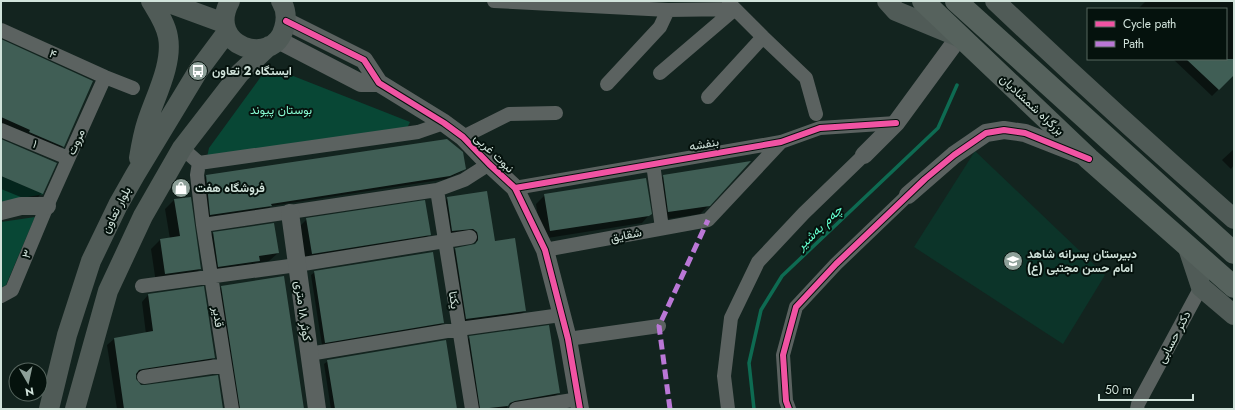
<svg xmlns="http://www.w3.org/2000/svg" width="1235" height="410" viewBox="0 0 1235 410" font-family="Jost,Vazirmatn,sans-serif">
<rect width="100%" height="100%" fill="#13241f"/>
<path fill="#0c3429" d="M975,151l130,124 -42,69 -149,-97z"/>
<path fill="#084735" d="M278,70l132,52 -3,6 -200,29 2,-9 56,-77z
M1,176l43,18 -43,8z
M35,217l-29,68 -5,3v-66z"/>
<path fill="#0007" d="M1146,1h88v73l-22,22 -39,-37h53v-50h-88z
M1,41l63,104 -9,8 -54,-23z
M1,140l41,53 -9,9 -32,-13z
M447,140l18,28 -4,4 -15,7 -175,27 -3,3 -61,9 -4,-38 3,-4z
M1234,149v16l-3,4 -9,-9z
M664,176l45,29 -9,9 -40,6 -5,-36z
M545,195l105,19 -8,9 -101,16 -5,-35z
M448,198l46,44 31,69 -4,3 -58,8 -11,-70 3,-3 20,-4 1,-5 -27,-6 -5,-33z
M174,200l26,69 -9,9 -35,5 -5,-34 9,-9 10,-1 -5,-30z
M307,219l123,15 -9,9 -118,19 -5,-34z
M213,233l65,20 -9,8 -13,2 -6,6 -40,6 -6,-33z
M315,272l128,51 -3,3 -118,19 -11,-70z
M222,287l81,122h-70l-18,-116z
M148,295l66,62 -6,7 -73,11v4l5,7 82,23h-105l-10,-64 7,-6 32,-5 -4,-32z
M470,337l89,56 -4,3 -45,8 -3,2v3h-30l-10,-69z
M328,361l128,48h-125l-7,-45z"/>
<g fill="none" stroke-linecap="round" stroke-linejoin="round">
<path stroke="#0e6b52" stroke-width="3.5" d="M754,409l-5,-46 12,-53 21,-34 156,-148 19,-43"/>
</g>
<path fill="#405e55" d="M1,39l92,42 -29,66 -35,-15 1,-2 -29,-13z
M1186,59h48v16l-15,15z
M1,139l56,24 -14,31 -42,-18z
M447,139l16,13 3,17 -16,7 -179,28 1,2 -62,9 -4,-40z
M751,161l-41,45 -42,6 -5,-37z
M646,178l6,36 -3,2 -99,15 -6,-37z
M487,191l8,50 20,-3 11,73 -60,8 -11,-71 20,-4 3,-4v-4l-1,-4 -4,-3 -21,2 -5,-34z
M191,197l10,72 -36,5 -5,-35 20,-3 -6,-37z
M425,200l6,35 -119,19 -6,-36z
M274,223l5,30 -20,3 1,5 -42,6 -5,-35z
M433,252l11,71 -119,20 -11,-72z
M284,276l20,133h-64l-19,-123z
M204,286l11,72 -72,11 -4,1 -3,4v5l5,6h4l73,-10 5,34h-99l-10,-71 39,-7 -5,-37z
M549,325l11,68 -45,8 -5,2 -2,3 -28,3 -11,-73z
M446,340l11,69h-122l-8,-49z"/>
<g fill="none" stroke-linecap="round" stroke-linejoin="round">
<path stroke="#5b6260" stroke-width="14" d="M494,1l174,9 67,-1
M729,3l34,34 43,41 10,36
M1,30l104,47 28,11
M660,73l75,-64
M607,84l53,-57 8,-17
M708,97l55,-60
M1,130l67,28
M463,137l46,-23 47,-1
M182,148l17,15 219,-31 26,-9
M199,163l-2,12 6,50 29,184
M653,164l9,64
M515,188l266,-46 39,-14 76,-5
M437,190l35,219
M203,225l234,-35 27,-10 25,-16
M545,250l163,-30 73,-78
M142,286l155,-21 173,-28
M1,296l11,-6 35,-84 58,-129
M568,339l91,-13
M309,354l150,-25 102,-14
M144,377l81,-12
M516,409l63,-10
M728,409l-4,-33 7,-58 27,-56 46,-49 60,-58
M789,409l-3,-8 -3,-46 13,-48 40,-43 72,-69
M1137,409l1,-5 63,-117"/>
<path stroke="#5b6260" stroke-width="18" d="M286,21l78,39 15,23 65,40 19,14 26,27 26,24 30,62 23,89 12,70
M278,40l83,43h18
M864,155l32,-32 63,-86
M908,195l46,-40 32,-22 18,-3 21,3 56,22
M1,211l20,-5h26
M290,213l27,196"/>
<path stroke="#505b57" stroke-width="20" d="M164,1l60,22
M230,1c-25,46 44,67 54,27 3,-10 2,-19 -3,-27
M887,1l9,10 63,26
M995,1c78,74 158,147 239,218
M139,158c2,-12 4,-24 8,-36 8,-25 26,-58 21,-85 -2,-13 -11,-26 -17,-36
M1187,245l14,42 33,28
M49,409l18,-74 24,-74 27,-56 17,-30 63,-104 29,-39
M75,409l33,-118 35,-75 39,-68 58,-75 29,-27"/>
<path stroke="#56625d" stroke-width="22" d="M923,1l166,158 145,128
M956,1l278,252"/>
<path stroke="#ba77d6" stroke-width="5" stroke-dasharray="10 5" stroke-linecap="butt" d="M670,409l-11,-83 49,-106"/>
<g stroke="#05120d" stroke-width="8">
<path id="cycleway" d="M286,21l78,39 15,23 65,40 19,14 26,27 26,24 30,62 23,89 12,70
M515,188l266,-46 39,-14 76,-5
M789,409l-3,-8 -3,-46 13,-48 40,-43 89,-85 29,-24 32,-22 18,-3 21,3 64,26"/>
</g>
<use href="#cycleway" stroke="#f153a3" stroke-width="6"/>
</g>
<defs>
<g id="bus-disc" transform="scale(1)"><circle r="9.5" fill="#8ea099" stroke="#05120d"/><path d="M-5-6H5V4H4V6H2V4H-2V6H-4V4H-5ZM-3.5-4V0h7V-4ZM-3.5 1.2v1.5H-2V1.2ZM2 1.2v1.5H3.5V1.2Z" fill="#fff"/></g>
<g id="shop-disc" transform="scale(1)"><circle r="9.5" fill="#8ea099" stroke="#05120d"/><path d="M-5-2.5h2.3a2.7 3.5 0 0 1 5.4 0H5L5.5 6h-11ZM-1.5-2.5h3a1.5 2.3 0 0 0-3 0Z" fill="#fff"/></g>
<g id="school-disc" transform="scale(1)"><circle r="9.5" fill="#8ea099" stroke="#05120d"/><path d="M0-5L7-2L0 1L-7-2ZM-4 1L0 2.5L4 1V4Q0 6-4 4Z" fill="#fff"/></g>
</defs>
<g fill-rule="evenodd">
<use href="#bus-disc" x="198" y="71"/>
<use href="#shop-disc" x="181" y="188"/>
<use href="#school-disc" x="1013" y="261"/>
</g>
<g text-anchor="middle" stroke-width="4" stroke-linejoin="round" paint-order="stroke">
<g font-size="12" fill="#d1e3db" stroke="#05120d">
<text transform="translate(53 54) rotate(24)" y="4">۴</text>
<text transform="translate(1032 105) rotate(43)" y="4">بزرگراه شمشادیان</text>
<text transform="translate(76 142) rotate(-66)" y="4">مروت</text>
<text transform="translate(35 144) rotate(23)" y="4">۱</text>
<text transform="translate(704 144) rotate(-10)" y="4">بنفشه</text>
<text transform="translate(494 153) rotate(44)" y="4">نبوت غربی</text>
<text transform="translate(116 210) rotate(-63)" y="4">بلوار تعاون</text>
<text transform="translate(626 235) rotate(-11)" y="4">شقایق</text>
<text transform="translate(27 254) rotate(-68)" y="4">۳</text>
<text transform="translate(454 300) rotate(81)" y="4">یکتا</text>
<text transform="translate(303 311) rotate(82)" y="4">کوثر ۱۸ متری</text>
<text transform="translate(218 317) rotate(81)" y="4">قدیر</text>
<text transform="translate(1174 337) rotate(-62)" y="4">دکتر حسابی</text>
</g>
<g font-size="12" font-weight="bold" fill="#d1e3db" stroke="#05120d" text-anchor="start">
<text x="212" y="75">ایستگاه 2 تعاون</text>
<text x="195" y="192">فروشگاه هفت</text>
<text x="1027" y="258">دبیرستان پسرانه شاهد<tspan x="1027" dy="14">امام حسن مجتبی (ع)</tspan></text>
</g>
<g font-size="12" fill="#88fad2" stroke="#05120d">
<text x="281" y="114">بوستان پیوند</text>
</g>
<g font-size="13" font-style="italic" fill="#64fece" stroke="#05120d">
<text transform="translate(819 227) rotate(-44)" y="5">چەم بەشیر</text>
</g>
</g>
<rect width="1235" height="410" fill="none" stroke="#d1e3db" stroke-width="4"/>
<rect x="1087" y="8" width="140" height="52" fill="#05120d" stroke="#57665f"/>
<rect x="1095" y="21" width="20" height="6" fill="#f153a3" stroke="#57665f"/>
<text x="1123" y="28" font-size="12" fill="#d1e3db">Cycle path</text>
<rect x="1095" y="41" width="20" height="6" fill="#ba77d6" stroke="#57665f"/>
<text x="1123" y="48" font-size="12" fill="#d1e3db">Path</text>
<g transform="translate(28 382) rotate(171)"><circle r="19" fill="#05120d" stroke="#57665f"/>
<path d="M0-3L7 15L0 10L-7 15Z" fill="#8ea099"/>
<text y="-6" font-size="11" font-weight="bold" text-anchor="middle" fill="#d1e3db">N</text>
</g>
<path d="M1099 394v6h94v-6" fill="none" stroke="#d1e3db" stroke-width="2"/>
<text x="1105" y="394" font-size="12" fill="#d1e3db" stroke="#05120d" stroke-width="3" paint-order="stroke">50 m</text>
</svg>
